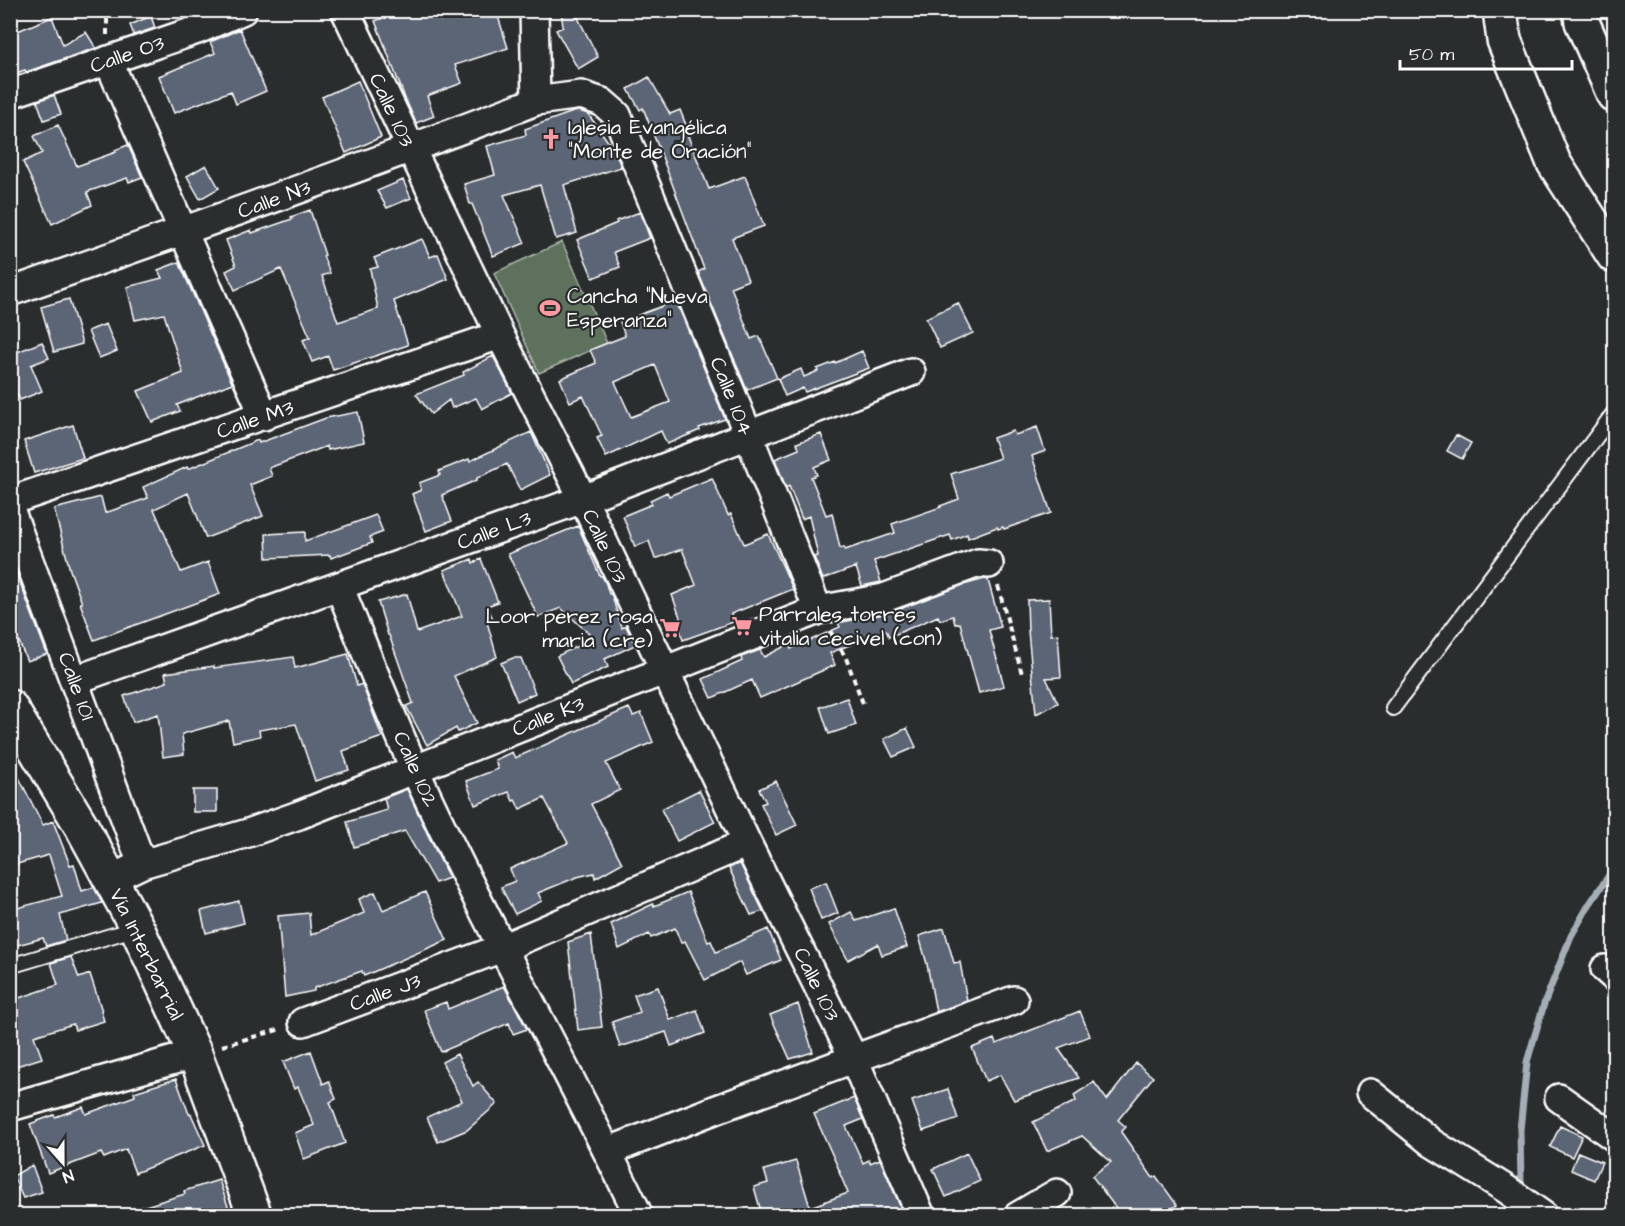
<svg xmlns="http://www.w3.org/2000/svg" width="1625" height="1226" viewBox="0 0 1625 1226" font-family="'Architects Daughter',sans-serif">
<rect width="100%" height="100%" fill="#2a2d2e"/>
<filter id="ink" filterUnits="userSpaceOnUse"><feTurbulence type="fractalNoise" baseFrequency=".0167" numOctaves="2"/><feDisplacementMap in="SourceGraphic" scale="12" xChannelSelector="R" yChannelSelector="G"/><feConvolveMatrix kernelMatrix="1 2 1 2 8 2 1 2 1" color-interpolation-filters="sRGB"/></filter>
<g filter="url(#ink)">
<path fill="#5d715b" stroke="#aeb8ad" stroke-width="1.5" d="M562,242l45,101 -68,30 -45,-100z"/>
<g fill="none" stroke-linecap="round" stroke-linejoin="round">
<path stroke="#a5aeb6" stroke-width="7" d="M1521,1183l-1,-53 7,-68 17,-58 27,-68 18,-31 25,-37"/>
</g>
<path fill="#5c6576" stroke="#fff" stroke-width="1.5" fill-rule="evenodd" d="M403,10h32l5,10 28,-9 2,5 16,-6h10l12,38 -53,17 7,18 -35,13 7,20 -18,7 -11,-25 -30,-77z
M561,10h13l24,47 -20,12 -22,-39 7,-3z
M151,16l4,12 -21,7 -4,-10z
M52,17l11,28 23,-13 10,16 -70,24 -1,-2 -15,5v-41z
M240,29l26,62 -30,13 -5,-13 -57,22 -15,-37 56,-23 -5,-11z
M649,77l21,37 10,-4 10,25 -2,1 21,53 36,-13 19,50 -32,12 16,42 -17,7 20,52 8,-3 18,42 -30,12 -49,-118 6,-3 -43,-115 -18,-46 -3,2 -12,-21z
M358,81l23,56 -35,16 -24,-56z
M54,95l7,19 -17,6 -7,-19z
M579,111l9,3 27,37 6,16 -57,18 13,48 -21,6 -16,-54 -36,10 21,48 -32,13 -21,-52h-2l-6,-20 31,-9 -8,-29 39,-11 -1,-6 48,-17z
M58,125l19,41 39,-14 -1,-2 13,-5 14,32 -13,5 -2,-4 -40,14 5,13 -40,19 -29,-62 19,-9 -8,-17z
M206,165l13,23 -19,11 -13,-23z
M403,180l8,18 -24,10 -10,-17z
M310,210l15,45 -2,1 7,17 -8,3 16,46 40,-13 -8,-40 8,-2 -4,-9 48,-19 8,18 8,-3 10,25 -54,22 14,44 -75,25 -5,-14 -16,6 -9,-22 7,-3 -29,-68 -46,21 -9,-19 10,-5 -10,-26 25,-10 1,3 40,-14 -1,-2z
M640,212l10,26 -36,14 6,15 -27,11 -16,-38 40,-17 -1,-2z
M179,262l53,121 -55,22 3,6 -28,11 -14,-31 45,-18 -19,-59 -29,6 -8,-33 35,-9 -4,-8z
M69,299l13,45 -28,8 -13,-45z
M676,301l49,118 -26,9 1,2 -33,14 -6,-13 -55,26 -9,-19 5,-2 -19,-40 -13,6 -10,-23 36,-16 -6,-13 35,-14 -5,-14zM655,365l15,37 -39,15 -16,-35z
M958,303l15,30 -33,15 -14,-30z
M106,324l11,27 -18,7 -11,-27z
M42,342l7,16 -18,7 11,26 -22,9 -10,-22v-23z
M862,351l7,17 -64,24 -2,-4 -18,8 -7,-17 23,-10 3,8 14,-6 -1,-2 18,-7v1z
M493,356l19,37 -30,16 -6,-11 -24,10 -3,-8 -18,14 -15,-20 48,-19 -1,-3z
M358,412l6,30 -36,8 -1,-4 -58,22 3,8 -22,9 13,31 -57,22 -18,-45 -34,16 27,63 27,-10 12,32 -126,46 -14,-37h2l-12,-33 -16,-61 47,-12 4,16 43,-15 -5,-11 44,-20 1,2 70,-29 1,3 67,-25z
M73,425l10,33 -49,15 -10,-32z
M1037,427l8,24 -13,5 19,57 -47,16 -1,-2 -5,2 -1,-2 -29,11 -1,-4 -15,6 -2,-5 -76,26 7,21 -19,4 -6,-19 -33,12 -9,-22 4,-1 -9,-40 -7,3 -13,-33 -3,2 -11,-29 24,-10 -2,-6 24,-9 10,26 -17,7 3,8 -6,2 15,38 6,-2 8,35 4,-1 1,3 50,-17 -3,-9 49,-17 -1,-1 19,-7 -8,-25 49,-16 -7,-20 20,-7 2,4z
M531,432l19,43 -30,15 -13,-26 -30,14v2l-35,15 10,26 -26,10 -14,-37 9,-4 -2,-7 21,-8 -1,-4 30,-12 1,2z
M1456,435l15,8 -9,16 -15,-8z
M712,478l16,37 3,-1 13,30 24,-10 25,55 -62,25 2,8 -50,18 -6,-19 4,-1 -9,-25 24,-10 -14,-36 -27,10 -6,-18 -14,6 -12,-31 29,-12 -2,-4 17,-8 2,4z
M376,515l7,17 -13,5 2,6 -41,15 -1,-3 -63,3 -1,-24 39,-2v9z
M578,526l22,50h2l4,8 3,10h2l1,2 10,32 4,-2 9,19 -30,14 3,8 -37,17 -14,-28 37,-18 -33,-30 -23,9 -30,-63z
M10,556l37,98 -20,7 -17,-41z
M472,559l1,4 8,-4 17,43 -11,4 6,13 -6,3 10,35 -43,19 23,47 -19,9 -2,-4 -29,17 -21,-39 7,-3 -24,-68h-1l-10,-33 29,-8 10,38 45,-16 -18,-46z
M985,579l3,1 13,47 -12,3 15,56 -25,7 -19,-70 -5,1 -2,-8 -13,4 -2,-4 -49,21 -3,-7 -56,23 5,12 -75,33 -8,-18 -40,18 -9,-19 39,-18 -1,-4 19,-7 4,7 25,-13 2,5 49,-22 -2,-4 4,-1 47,-9 74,-28z
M1049,599l2,36 7,-1 3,43 -15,1 12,25 -22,11 -8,-83 -1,-31z
M348,654l9,32 5,-2 20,53 -39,14 6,19 -34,11 -19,-57 -37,6 1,6 -27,6 -4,-21 -47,13 2,20 -21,3 -5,-43 -25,8 -9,-26 43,-14 -2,-9 49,-7v2l79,-11 2,11z
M513,658h8l14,35 -18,8 -16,-38z
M847,698l9,27 -27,9 -9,-27z
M629,708l4,8 8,-3 12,29 -47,21 14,27 -29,14 31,59 -27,15 -1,-5 -17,4 -39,16 4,8 -27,13 -14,-27 14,-6 -5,-12 58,-26 -24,-45 -24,11 -5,-9 -2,1 -4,-9 -34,13 -9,-24 32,-12 -3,-9 17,-8 3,6z
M907,728l9,19 -23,10 -9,-18z
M10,760l33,65 10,-4 17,44 4,-1 8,27 12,-4 8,16 -42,12 6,25 -20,6 -3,-8 -33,9v-37l52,-14 -13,-41 -39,11z
M776,781l21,44 -21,10 -15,-31 5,-2 -7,-13z
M407,789l20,44 22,45 -14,5 -30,-52 -51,16 -7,-25 40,-12 -3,-12z
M193,790h24v22h-24z
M699,790l16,32 -38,19 -16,-32z
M740,863l23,48 -12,4 -22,-47z
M826,882l12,31 -17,7 -12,-32z
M375,892l8,18 42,-18 22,48 -83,36 -2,-5 -48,17v3l-29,6 -7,-81 31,-3 2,22 53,-22 -5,-14z
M688,892l20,50 3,-1 5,11 52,-23 13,31 -35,15 -6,-13 -35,18 -20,-39 -4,2 -6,-15 -24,10 -2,-4 -30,15 -8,-25 42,-20 1,2z
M239,901l5,22 -38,10 -5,-22z
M894,908l13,39 -25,8 -4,-11 -30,16 -19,-36 22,-12 5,9z
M944,928l10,35 6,-1 7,39 -31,11 -9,-48 -8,-28z
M591,934l11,93 -24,3 -10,-88z
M71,957l8,21 11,-4 12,37h-1l3,10 -29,9 -2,-6 -39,12 8,22 -32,10v-67l48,-16 -7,-22z
M504,986l23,43 -14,5 -4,-11 -68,29 -17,-42 22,-8 2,7z
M658,987l12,33 27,-10 8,23 -34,13 -5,-14 -46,15 -8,-25 28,-10 -6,-17z
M798,1004l15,48 -23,7 -20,-44z
M1080,1011l10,25 -32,12 21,30 -65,22 -14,-25 -14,6 -14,-33 22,-9 2,5z
M311,1051l12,33 6,-3 7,18 -6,3 15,41 -41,16 -9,-26 19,-8 -16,-38 -4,2 -11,-27z
M457,1054l16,32 5,-4 19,22 -30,26 -29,12 -11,-25 35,-16 -20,-39z
M1136,1063l17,14 -35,43 8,7 -5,5 32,46 3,-2 21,29 -15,10h-41l-29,-39 19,-14 -29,-26 -35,15 -14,-29 43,-21 -2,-6 20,-13 13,18z
M176,1079l13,35h2l14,31 -70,28 -9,-24 -22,9 -3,-5 -53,20 -18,-49 24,-9 1,2 28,-10 3,7 49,-18 -1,-4z
M948,1089l10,30 -35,12 -11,-30z
M854,1098l9,21 -17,7 17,37 6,-3 1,3 10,-4 24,56h-142l-8,-28 14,-4 -4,-13 32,-9 14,46 38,-14 -9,-21h1l-26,-58z
M1560,1126l22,10 -10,21 -22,-10z
M1578,1152l24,10 -8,18 -23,-10z
M967,1153l13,28 -34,16 -13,-28z
M32,1165l10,27 -19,6 -10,-22z
M219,1180l12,35h-101l-1,-4 56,-17 -1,-3z"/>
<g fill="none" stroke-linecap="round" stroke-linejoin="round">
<g stroke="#fff" stroke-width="18">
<path id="lane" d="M1393,708l221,-295
M10,966l127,-38"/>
</g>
<g stroke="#fff" stroke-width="32">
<path id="street" d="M345,10l155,325 83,164 164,344 107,216 67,157
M534,10l2,91 45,-6 21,7 15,13 131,319 70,176
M108,60l156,356
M10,94l187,-64 46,-20
M10,292c177,-62 352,-124 526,-191
M10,501l490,-166
M10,509l132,355
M339,586c25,61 49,124 76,184 69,151 152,296 224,446
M75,680l508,-181 328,-127
M111,879l31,-15 106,-31 51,-18 519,-205 66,-12 94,-35 11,1
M1605,969l9,8
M303,1022l199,-74 245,-105
M1370,1093l62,50 74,46 38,27
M1559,1098l55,39
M10,1107l185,-53
M609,1151l108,-42 297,-109
M1018,1216l39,-23"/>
</g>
<g stroke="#fff" stroke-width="38">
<path id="primary" d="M10,707l72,120 55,101 58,126 60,162"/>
</g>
<g stroke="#fff" stroke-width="38">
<path id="highway" d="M1500,10l4,30 50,123 60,93
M1580,10l2,12 32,73"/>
</g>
<path stroke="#fff" stroke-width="4" stroke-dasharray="6 4.5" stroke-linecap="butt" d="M107,35v-25
M998,586l24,88
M830,631l16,27 18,48
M222,1046l59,-17"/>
<use href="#lane" stroke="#2a2d2e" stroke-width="14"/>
<use href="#street" stroke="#2a2d2e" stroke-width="27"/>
<use href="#primary" stroke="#2a2d2e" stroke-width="33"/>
<use href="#highway" stroke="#2a2d2e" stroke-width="33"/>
</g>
</g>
<defs>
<g id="church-bare" transform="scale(1.62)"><path d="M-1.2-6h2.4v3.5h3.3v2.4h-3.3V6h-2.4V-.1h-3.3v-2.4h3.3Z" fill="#ff9aa2" stroke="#2a2d2e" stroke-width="2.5" paint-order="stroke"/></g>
<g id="stadium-bare" transform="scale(1.62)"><path d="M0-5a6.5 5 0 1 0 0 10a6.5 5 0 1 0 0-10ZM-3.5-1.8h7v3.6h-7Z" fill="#ff9aa2" stroke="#2a2d2e" stroke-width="2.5" paint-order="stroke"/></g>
<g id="supermarket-bare" transform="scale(1.62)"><path d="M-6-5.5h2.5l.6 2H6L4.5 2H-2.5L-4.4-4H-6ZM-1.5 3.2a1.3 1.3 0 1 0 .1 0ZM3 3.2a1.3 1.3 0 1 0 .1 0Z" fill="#ff9aa2" stroke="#2a2d2e" stroke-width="2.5" paint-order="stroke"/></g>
</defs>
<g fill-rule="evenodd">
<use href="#church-bare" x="551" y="139"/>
<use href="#stadium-bare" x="550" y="308"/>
<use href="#supermarket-bare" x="742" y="626"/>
<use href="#supermarket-bare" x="670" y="628"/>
</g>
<g text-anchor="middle" stroke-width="4.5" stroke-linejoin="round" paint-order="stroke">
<g font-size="21" fill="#fff" stroke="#2a2d2e">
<text transform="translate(127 54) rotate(-19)" y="7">Calle O3</text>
<text transform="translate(392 110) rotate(65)" y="7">Calle 103</text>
<text transform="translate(274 199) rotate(-20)" y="7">Calle N3</text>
<text transform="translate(732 396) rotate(68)" y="7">Calle 104</text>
<text transform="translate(255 419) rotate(-19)" y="7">Calle M3</text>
<text transform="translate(494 530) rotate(-20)" y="7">Calle L3</text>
<text transform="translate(605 546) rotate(65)" y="7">Calle 103</text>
<text transform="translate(77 686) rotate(70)" y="7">Calle 101</text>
<text transform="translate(548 716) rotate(-22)" y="7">Calle K3</text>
<text transform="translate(416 769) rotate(66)" y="7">Calle 102</text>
<text transform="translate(147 954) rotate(64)" y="7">Vía Interbarrial</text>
<text transform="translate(817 984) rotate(64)" y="7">Calle 103</text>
<text transform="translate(385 992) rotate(-20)" y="7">Calle J3</text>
</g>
<g font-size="21" fill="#fff" stroke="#2a2d2e" text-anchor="start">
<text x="568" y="134">Iglesia Evangélica<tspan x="568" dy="24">"Monte de Oración"</tspan></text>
<text x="567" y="303">Cancha "Nueva<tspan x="567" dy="24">Esperanza"</tspan></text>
<text x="759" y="621">Parrales torres<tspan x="759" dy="24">vitalia cecivel (con)</tspan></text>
<text x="653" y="623" text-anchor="end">Loor perez rosa<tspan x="653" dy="24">maria (cre)</tspan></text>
</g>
</g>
<rect width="1625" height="1226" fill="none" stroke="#2a2d2e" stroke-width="36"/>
<rect x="18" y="18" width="1589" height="1190" fill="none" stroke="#fff" stroke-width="2" filter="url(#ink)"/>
<g transform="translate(63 1163) rotate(159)" stroke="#2a2d2e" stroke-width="4.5" paint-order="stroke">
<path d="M0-4.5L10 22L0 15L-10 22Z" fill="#ffffff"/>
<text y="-9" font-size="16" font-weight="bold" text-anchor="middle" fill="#ffffff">N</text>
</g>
<path d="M1400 60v9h172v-9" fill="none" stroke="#ffffff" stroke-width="3"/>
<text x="1409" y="60" font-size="18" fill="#ffffff" stroke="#2a2d2e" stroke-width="4.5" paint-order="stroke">50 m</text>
</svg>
